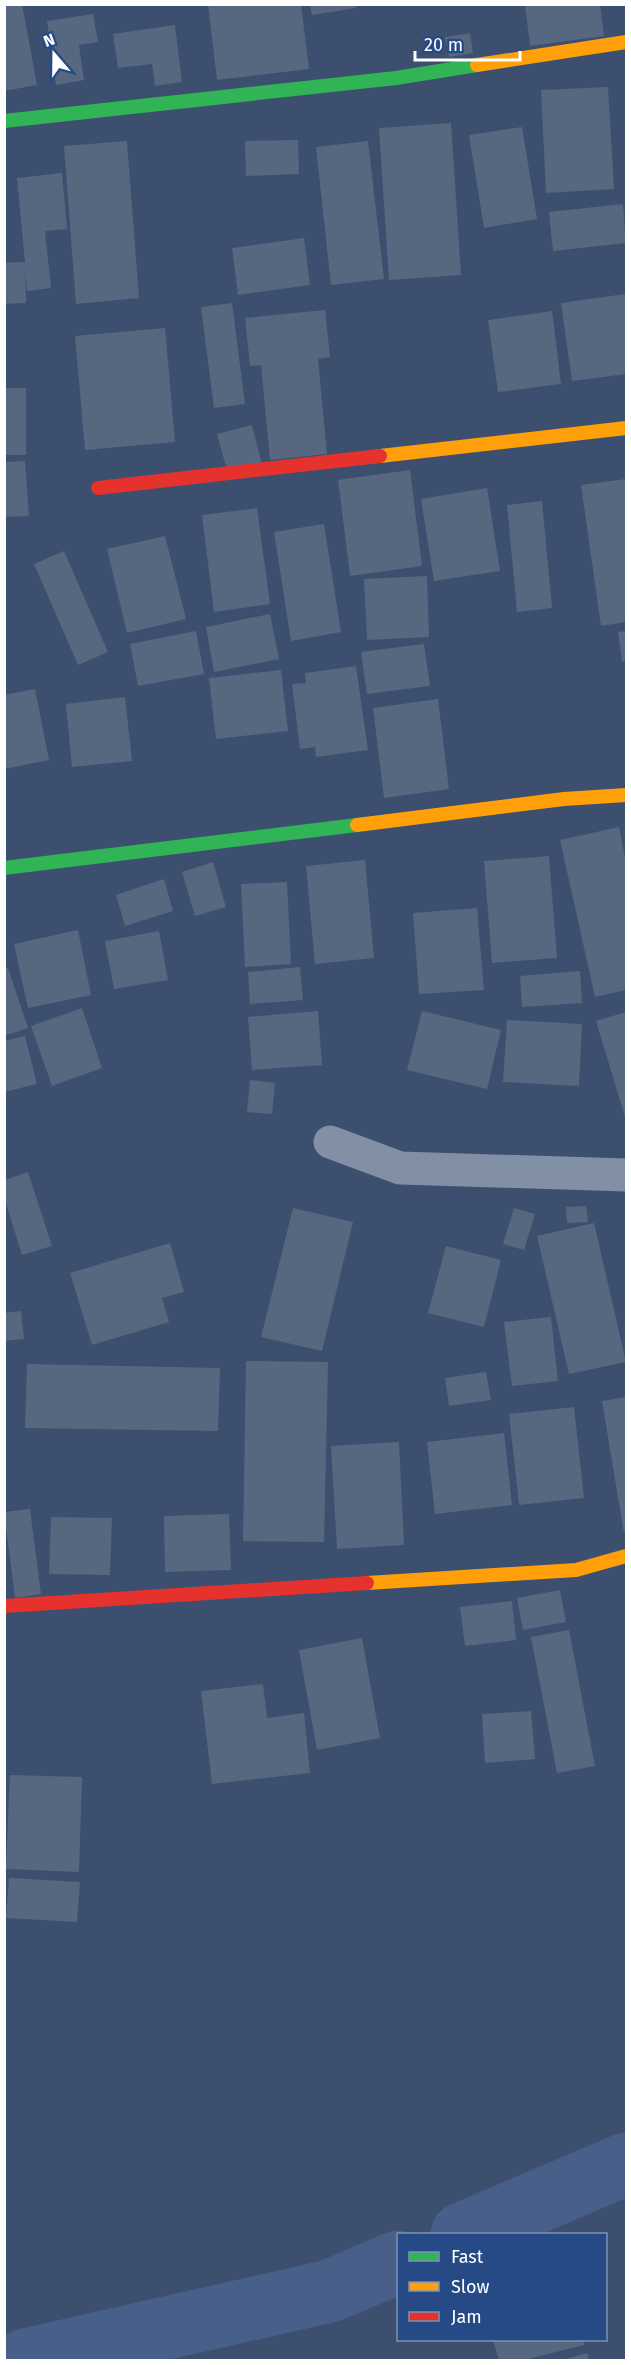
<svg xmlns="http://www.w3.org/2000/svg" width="631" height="2365" viewBox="0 0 631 2365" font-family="'Fira Sans',sans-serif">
<rect width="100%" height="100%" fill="#3c4f6f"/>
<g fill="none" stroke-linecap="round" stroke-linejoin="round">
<path stroke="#475f89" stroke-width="63" d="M462,2234l164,-70
M25,2360l305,-69 68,-29"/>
</g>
<path fill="#576780" d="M4,4h18l15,81 -33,6z
M208,4h93l8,65 -92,11z
M310,4h45l1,4 -44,7z
M525,4h75l4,32 -74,10z
M93,14l5,28 -19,3 5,35 -28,5 -9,-64z
M175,25l7,57 -27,4 -3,-22 -34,4 -5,-34z
M470,33l3,20 -24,4 -4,-20z
M608,87l6,102 -68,4 -5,-103z
M451,123l10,152 -72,5 -10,-152z
M522,127l15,92 -53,9 -15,-93z
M298,140l1,34 -53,2 -1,-35z
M127,141l12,157 -63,6 -12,-158z
M368,141l16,138 -53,6 -15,-138z
M62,173l5,56 -22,2 6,57 -24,3 -2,-23 1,35 -22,1v-41l21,-1 -8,-84z
M623,204l3,39 -73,8 -4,-39z
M304,238l6,47 -72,10 -6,-47z
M625,294l1,80 -54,7 -11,-78z
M232,303l13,101 -31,4 -13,-101z
M325,310l5,47 -12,2 9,95 -57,6 -9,-95 -11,1 -5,-48z
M552,311l9,73 -63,8 -10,-72z
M165,328l10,114 -90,8 -10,-114z
M4,388h22v67h-22z
M252,425l10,40 -34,9 -11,-40z
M25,461l4,55 -25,1v-55z
M410,470l12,96 -72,10 -12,-96z
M626,479v143l-25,4 -20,-141z
M487,488l13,83 -66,10 -13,-82z
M542,501l10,107 -35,4 -10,-107z
M257,508l13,96 -56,8 -12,-97z
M324,524l17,108 -50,9 -17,-109z
M165,536l21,83 -59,14 -20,-84z
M64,551l44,101 -30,13 -44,-101z
M427,576l2,61 -62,3 -3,-61z
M270,614l9,45 -65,13 -8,-45z
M196,631l8,43 -66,12 -8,-42z
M626,631v30l-4,1 -4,-30z
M424,644l6,42 -63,8 -6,-42z
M356,666l12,84 -52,7 -1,-10 -15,2 -8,-65 14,-1 -1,-10z
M281,670l7,61 -72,8 -7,-61z
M35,689l14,71 -45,9v-74z
M125,697l7,64 -60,6 -6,-63z
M438,699l11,90 -65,9 -11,-90z
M619,827l7,35v128l-31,7 -35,-157z
M549,856l8,102 -65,5 -8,-102z
M365,860l9,98 -59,6 -9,-98z
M213,862l13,45 -31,9 -13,-44z
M164,879l9,32 -48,15 -9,-31z
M287,882l4,82 -46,3 -4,-83z
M477,908l7,82 -65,4 -6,-81z
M78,930l13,65 -63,13 -14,-64z
M159,931l9,49 -54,9 -9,-48z
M300,967l3,33 -53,4 -2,-32z
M8,968l20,60 -24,8v-67z
M580,971l2,32 -60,4 -2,-31z
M82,1008l20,60 -50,18 -21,-60z
M318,1011l4,54 -70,5 -4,-53z
M422,1011l79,19 -14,59 -80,-19z
M626,1012v108l-30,-99z
M507,1020l75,4 -3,62 -76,-4z
M25,1036l12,48 -33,8v-51z
M250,1080l25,3 -3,31 -25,-2z
M28,1172l24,74 -30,9 -17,-55v-20z
M586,1206l2,16 -21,1 -1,-16z
M293,1208l60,14 -31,129 -61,-14z
M514,1208l21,6 -11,36 -21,-6z
M594,1223l32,139 -57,12 -32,-138z
M170,1243l14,49 -22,6 7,24 -77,23 -22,-72z
M446,1246l55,14 -17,67 -56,-14z
M21,1311l3,28 -20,2v-28z
M551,1317l7,64 -46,5 -8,-64z
M246,1361l82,1 -4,180 -81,-1z
M27,1364l193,4 -2,63 -193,-3z
M486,1372l5,28 -42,6 -4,-28z
M626,1397v136h-2l-22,-132z
M574,1407l10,91 -65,7 -10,-91z
M504,1433l8,72 -77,9 -8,-72z
M399,1442l5,103 -67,4 -6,-103z
M30,1509l11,85 -26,4 -11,-86z
M229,1514l2,56 -66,2 -1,-56z
M51,1517l61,1 -2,57 -61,-1z
M560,1590l6,32 -43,8 -6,-32z
M512,1601l4,39 -51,6 -5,-39z
M569,1630l26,136 -38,7 -26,-136z
M362,1638l18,100 -63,12 -18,-100z
M263,1684l4,34 37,-5 6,60 -98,11 -11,-93z
M531,1711l4,48 -50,4 -3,-49z
M10,1775l72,2 -3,95 -73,-3z
M9,1878l71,4 -3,40 -71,-4z
M493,2340h90l1,5 -60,15h-25z
M587,2353l2,7h-26z"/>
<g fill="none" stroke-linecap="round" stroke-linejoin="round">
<path stroke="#8290a5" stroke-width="33" d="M330,1142l70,26 226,7"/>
<path stroke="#30b455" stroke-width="14" d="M4,121l392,-43 81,-13
M4,868l353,-43"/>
<path stroke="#ff9f0a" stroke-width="14" d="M477,65l149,-23
M380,456l246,-28
M357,825l207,-26 62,-4
M367,1583l209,-13 50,-14"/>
<path stroke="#e5322d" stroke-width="14" d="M98,488l282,-32
M4,1606l363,-23"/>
</g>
<rect width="631" height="2365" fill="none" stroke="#ffffff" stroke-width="12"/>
<rect x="397" y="2233" width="210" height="108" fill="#264a85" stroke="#7d92b6" stroke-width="1.5"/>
<rect x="409" y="2252" width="30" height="9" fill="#30b455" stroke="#7d92b6" stroke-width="1.5"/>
<text x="451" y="2263" font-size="18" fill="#ffffff">Fast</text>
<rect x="409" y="2282" width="30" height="9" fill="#ff9f0a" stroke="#7d92b6" stroke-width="1.5"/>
<text x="451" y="2293" font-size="18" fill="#ffffff">Slow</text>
<rect x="409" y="2312" width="30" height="9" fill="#e5322d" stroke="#7d92b6" stroke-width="1.5"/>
<text x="451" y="2323" font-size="18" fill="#ffffff">Jam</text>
<g transform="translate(54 54) rotate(340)" stroke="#264a85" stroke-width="4.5" paint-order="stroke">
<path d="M0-4.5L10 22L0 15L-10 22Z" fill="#ffffff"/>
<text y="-9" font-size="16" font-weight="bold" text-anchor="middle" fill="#ffffff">N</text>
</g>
<path d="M415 51v9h105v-9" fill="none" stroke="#ffffff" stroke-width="3"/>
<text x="424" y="51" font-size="18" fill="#ffffff" stroke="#264a85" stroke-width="4.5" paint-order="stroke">20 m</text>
</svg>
